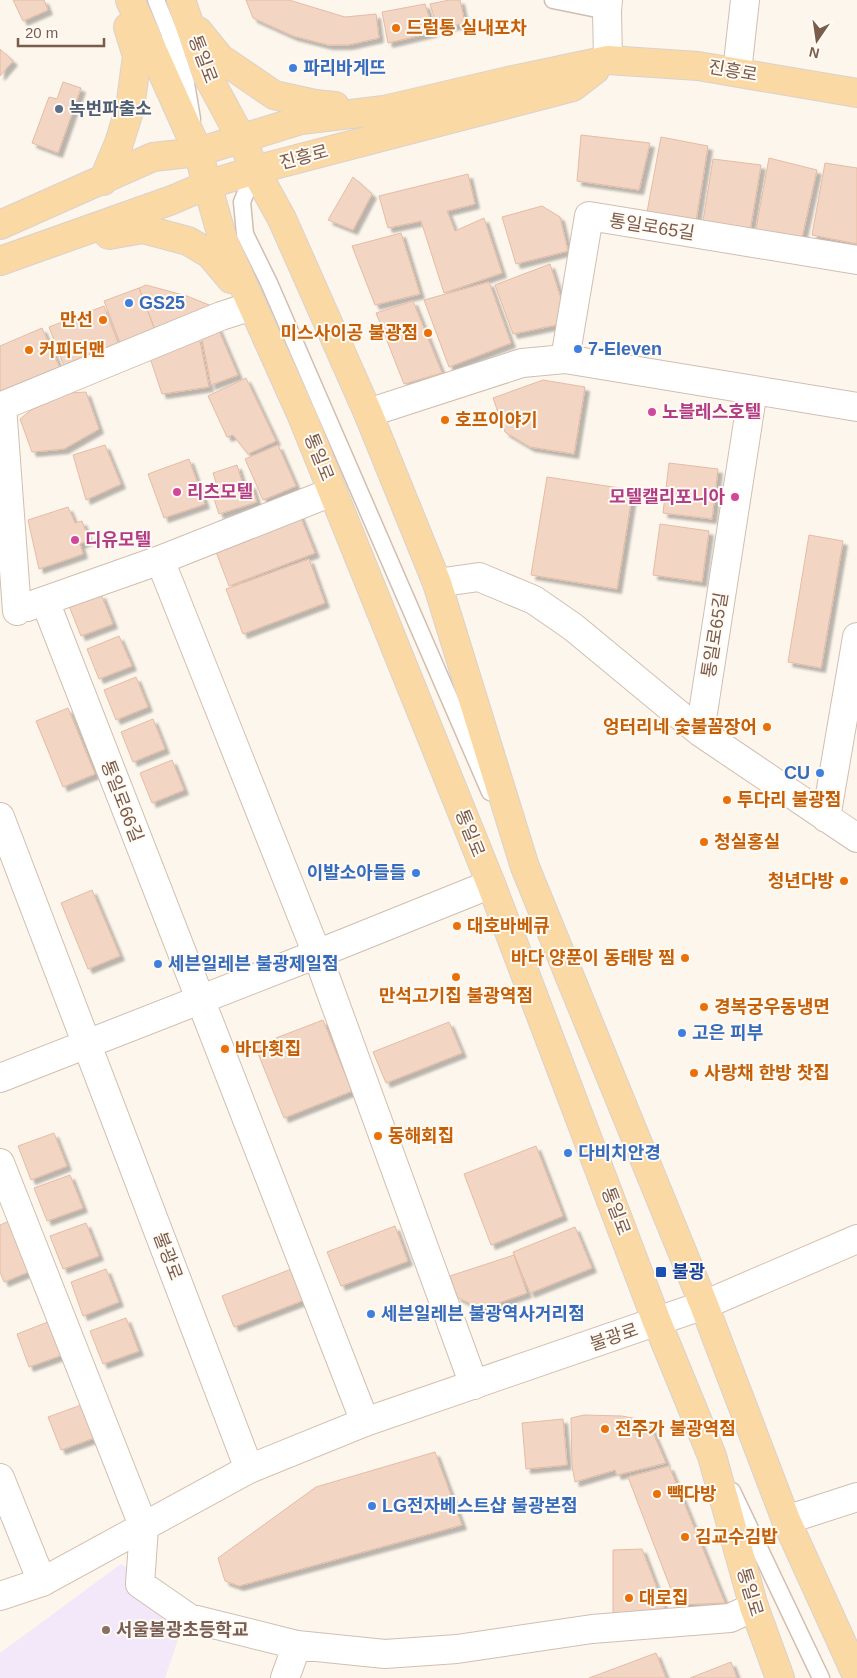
<svg xmlns="http://www.w3.org/2000/svg" width="857" height="1678" viewBox="0 0 857 1678" font-family="Helvetica,'Noto Sans KR',sans-serif">
<defs>
<filter id="shadow"><feDropShadow dx="4.5" dy="4.5" stdDeviation="1" flood-color="#0004"/></filter>
</defs>
<rect width="100%" height="100%" fill="#fdf6ec"/>
<path fill="#f3e8fa" d="M121,1564l68,43 -24,71h-165v-25z"/>
<path fill="#f3d5c3" stroke="#e6bba3" filter="url(#shadow)" d="M13,0h31l4,10 -25,11z
M246,0h43l56,17 31,-3 3,24 -31,7h-20l-35,-9 -40,-18z
M449,0h11l5,23 -27,6 -8,-25z
M425,4l9,28 -46,11 -6,-31z
M0,49l13,12 -13,15z
M63,82l18,6 -23,65 -26,-10 17,-46 8,2z
M581,135l69,8 -11,47 -62,-9z
M661,137l47,9 -12,75 -49,-9z
M769,158l48,12 -16,72 -46,-8z
M713,159l48,6 -11,66 -47,-10z
M825,163l32,5v76l-45,-9z
M468,174l7,30 -28,7 8,20 29,-13 18,55 -58,20 -23,-72 -33,7 -9,-32z
M353,177l19,17 -19,36 -25,-10z
M542,206l18,11 8,34 -52,13 -14,-47z
M401,233l19,61 -45,11 -23,-59z
M550,264l14,44 -3,16 -48,10 -18,-49z
M489,282l22,61 -62,24 -25,-67z
M146,285l41,11 27,11 -59,23 -16,-42z
M139,288l16,42 -35,13 -16,-42z
M413,301l29,72 -38,11 -28,-71z
M104,306l15,39 -55,21 -15,-39z
M216,324l22,51 -27,10 -11,-56z
M42,328l21,47 -63,19v-48z
M199,336l10,51 -47,7 -13,-39z
M246,378l30,63 -28,13 -15,-19 -6,2 -19,-41z
M543,380l42,7 -11,67 -44,-7 -25,-15 -12,-34z
M86,392l13,37 -35,20 -32,3 -12,-33 11,-9 39,-17z
M105,445l16,39 -35,16 -13,-45z
M278,445l18,41 -33,14 -18,-41z
M189,459l16,45 -41,14 -16,-44z
M669,463l49,6 -6,50 -49,-6z
M237,465l6,20 -24,7 -6,-19z
M547,477l86,13 -16,99 -86,-14z
M251,484l6,18 -38,12 -6,-18z
M68,507l7,16 7,-2 7,19 -9,4 3,10 -44,15 -11,-49z
M298,511l17,42 -86,33 -16,-42z
M660,524l49,7 -7,51 -49,-7z
M809,535l34,6 -22,127 -33,-6z
M309,559l16,44 -82,31 -17,-45z
M101,594l12,30 -32,12 -12,-30z
M119,636l13,30 -33,13 -12,-30z
M136,677l12,30 -32,13 -12,-30z
M68,708l27,66 -32,13 -27,-66z
M153,719l12,30 -32,13 -12,-30z
M172,760l12,30 -32,13 -12,-30z
M92,890l28,66 -32,13 -27,-66z
M323,1020l29,71 -68,27 -29,-72z
M449,1022l13,31 -76,30 -13,-31z
M54,1133l13,33 -36,14 -13,-34z
M536,1146l27,70 -72,29 -27,-71z
M70,1175l13,33 -36,13 -13,-33z
M16,1218l20,51 -32,13 -4,-10v-47z
M86,1223l13,33 -36,13 -13,-33z
M395,1226l13,35 -67,25 -14,-34z
M575,1227l17,41 -62,25 -17,-41z
M514,1255l13,38 -46,16 -24,-12 -7,-21z
M294,1268l13,31 -73,28 -12,-31z
M106,1269l13,33 -36,14 -12,-34z
M126,1318l13,33 -36,13 -13,-33z
M53,1320l12,34 -36,13 -12,-33z
M84,1404l13,33 -36,13 -13,-33z
M584,1415l38,1 26,5 18,42 -49,12 -2,-5 -40,12 -3,-16 -1,-48z
M563,1419l4,46 -41,4 -4,-46z
M435,1452l27,73 -223,61 -14,-5 -7,-23 98,-71z
M669,1466l56,137 -48,2 -49,-128z
M642,1549l24,63 -53,1v-63z
M656,1653l10,25h-77z
M731,1662l6,16h-47z"/>
<g fill="none" stroke-linecap="round" stroke-linejoin="round">
<g stroke="#d1beb0" stroke-width="19">
<path id="service" d="M156,0l13,32 17,51 6,36
M553,0l54,11
M255,170l-13,32 3,32 24,49 221,509
M732,1491l89,187"/>
</g>
<g stroke="#d1beb0" stroke-width="30">
<path id="minor" d="M608,60l-1,-49 1,-11
M737,72l8,-72
M565,359l24,-143 268,44
M368,413l154,-50 43,-4 292,48
M160,560l157,394 157,431
M437,583l42,-6 55,23 39,27 127,105 157,106
M45,601l320,821
M27,607l133,-47 172,-68
M17,611l-15,-205 219,-90 31,-10
M700,732l53,-342
M0,817l249,652
M826,818l31,-181
M0,1078l317,-124 174,-70
M0,1163l144,365 -4,56 49,34 108,27 88,9 72,-5 135,-20 138,-11 24,-11
M0,1478l42,104
M786,1520l71,-23
M285,1678l12,-33"/>
</g>
<g stroke="#d6c0b0" stroke-width="30">
<path id="secondary" d="M0,1596l42,-14 207,-113 116,-47 339,-117 153,-66"/>
</g>
<g stroke="#dad1cd" stroke-width="30">
<path id="primary" d="M130,0l68,152 25,88 79,176 189,468 166,438 55,134 42,151 26,71
M181,0l26,75 34,63 14,32 27,49 86,194 69,170 88,284 179,438 82,215 71,156
M198,31l22,27 54,37 41,9 20,2
M103,181l16,-38 11,-35 7,-52 -9,-29
M0,225l153,-68 45,-5 103,-32 83,-10 124,-29 100,-21 90,6 159,27
M109,235l34,-6 45,12 22,13 21,25
M0,261l172,-61 35,-15 48,-15 318,-83 22,-17"/>
</g>
<use href="#service" stroke="#fff" stroke-width="16"/>
<use href="#minor" stroke="#fff" stroke-width="28"/>
<use href="#secondary" stroke="#fff" stroke-width="28"/>
<use href="#primary" stroke="#fbd9a5" stroke-width="28"/>
</g>
<g fill="#e8710a" stroke="#fffaf3" stroke-width="2">
<circle cx="396" cy="28" r="5"/>
<circle cx="103" cy="320" r="5"/>
<circle cx="428" cy="333" r="5"/>
<circle cx="29" cy="350" r="5"/>
<circle cx="445" cy="420" r="5"/>
<circle cx="767" cy="727" r="5"/>
<circle cx="727" cy="800" r="5"/>
<circle cx="704" cy="842" r="5"/>
<circle cx="844" cy="881" r="5"/>
<circle cx="457" cy="926" r="5"/>
<circle cx="685" cy="958" r="5"/>
<circle cx="456" cy="977" r="5"/>
<circle cx="704" cy="1007" r="5"/>
<circle cx="225" cy="1049" r="5"/>
<circle cx="694" cy="1073" r="5"/>
<circle cx="378" cy="1136" r="5"/>
<circle cx="605" cy="1429" r="5"/>
<circle cx="657" cy="1494" r="5"/>
<circle cx="685" cy="1537" r="5"/>
<circle cx="629" cy="1598" r="5"/>
</g>
<g fill="#3f7fe0" stroke="#fffaf3" stroke-width="2">
<circle cx="293" cy="68" r="5"/>
<circle cx="129" cy="303" r="5"/>
<circle cx="578" cy="349" r="5"/>
<circle cx="820" cy="773" r="5"/>
<circle cx="416" cy="873" r="5"/>
<circle cx="158" cy="964" r="5"/>
<circle cx="682" cy="1033" r="5"/>
<circle cx="568" cy="1153" r="5"/>
<circle cx="371" cy="1314" r="5"/>
<circle cx="372" cy="1506" r="5"/>
</g>
<circle fill="#5c6f8a" stroke="#fffaf3" stroke-width="2" cx="59" cy="109" r="5"/>
<g fill="#d1479c" stroke="#fffaf3" stroke-width="2">
<circle cx="652" cy="412" r="5"/>
<circle cx="177" cy="492" r="5"/>
<circle cx="735" cy="497" r="5"/>
<circle cx="75" cy="540" r="5"/>
</g>
<rect fill="#1a4fb4" stroke="#fffaf3" stroke-width="2" x="655" y="1266" width="12" height="12" rx="2.5"/>
<circle fill="#8d6e63" stroke="#fffaf3" stroke-width="2" cx="106" cy="1630" r="5"/>
<g text-anchor="middle" stroke-width="4" stroke-linejoin="round" paint-order="stroke">
<g font-size="18" font-weight="bold" fill="#c56008" stroke="#fffaf3" text-anchor="start">
<text x="406" y="34">드럼통 실내포차</text>
<text x="93" y="326" text-anchor="end">만선</text>
<text x="418" y="339" text-anchor="end">미스사이공 불광점</text>
<text x="39" y="356">커피더맨</text>
<text x="455" y="426">호프이야기</text>
<text x="757" y="733" text-anchor="end">엉터리네 숯불꼼장어</text>
<text x="737" y="806">투다리 불광점</text>
<text x="714" y="848">청실홍실</text>
<text x="834" y="887" text-anchor="end">청년다방</text>
<text x="467" y="932">대호바베큐</text>
<text x="675" y="964" text-anchor="end">바다 양푼이 동태탕 찜</text>
<text x="456" y="1002" text-anchor="middle">만석고기집 불광역점</text>
<text x="714" y="1013">경복궁우동냉면</text>
<text x="235" y="1055">바다횟집</text>
<text x="704" y="1079">사랑채 한방 찻집</text>
<text x="388" y="1142">동해회집</text>
<text x="615" y="1435">전주가 불광역점</text>
<text x="667" y="1500">빽다방</text>
<text x="695" y="1543">김교수김밥</text>
<text x="639" y="1604">대로집</text>
</g>
<g font-size="18" fill="#7a5c4d" stroke="#fffaf3">
<text transform="translate(203 59) rotate(69)" y="6">통일로</text>
<text transform="translate(733 71) rotate(10)" y="6">진흥로</text>
<text transform="translate(304 157) rotate(-15)" y="6">진흥로</text>
<text transform="translate(652 227) rotate(9)" y="6">통일로65길</text>
<text transform="translate(319 457) rotate(68)" y="6">통일로</text>
<text transform="translate(715 635) rotate(-81)" y="6">통일로65길</text>
<text transform="translate(122 801) rotate(69)" y="6">통일로66길</text>
<text transform="translate(470 833) rotate(68)" y="6">통일로</text>
<text transform="translate(616 1211) rotate(69)" y="6">통일로</text>
<text transform="translate(168 1256) rotate(69)" y="6">불광로</text>
<text transform="translate(614 1337) rotate(-19)" y="6">불광로</text>
<text transform="translate(750 1592) rotate(73)" y="6">통일로</text>
</g>
<g font-size="18" font-weight="bold" fill="#366cbe" stroke="#fffaf3" text-anchor="start">
<text x="303" y="74">파리바게뜨</text>
<text x="139" y="309">GS25</text>
<text x="588" y="355">7-Eleven</text>
<text x="810" y="779" text-anchor="end">CU</text>
<text x="406" y="879" text-anchor="end">이발소아들들</text>
<text x="168" y="970">세븐일레븐 불광제일점</text>
<text x="692" y="1039">고은 피부</text>
<text x="578" y="1159">다비치안경</text>
<text x="381" y="1320">세븐일레븐 불광역사거리점</text>
<text x="382" y="1512">LG전자베스트샵 불광본점</text>
</g>
<g font-size="18" font-weight="bold" fill="#4e5e75" stroke="#fffaf3" text-anchor="start">
<text x="69" y="115">녹번파출소</text>
</g>
<g font-size="18" font-weight="bold" fill="#b23c85" stroke="#fffaf3" text-anchor="start">
<text x="662" y="418">노블레스호텔</text>
<text x="187" y="498">리츠모텔</text>
<text x="725" y="503" text-anchor="end">모텔캘리포니아</text>
<text x="85" y="546">디유모텔</text>
</g>
<g font-size="18" font-weight="bold" fill="#164399" stroke="#fffaf3" text-anchor="start">
<text x="672" y="1278">불광</text>
</g>
<g font-size="18" font-weight="bold" fill="#785e54" stroke="#fffaf3" text-anchor="start">
<text x="116" y="1636">서울불광초등학교</text>
</g>
</g>
<g transform="translate(817 40) rotate(193)" stroke="#fffaf3" stroke-width="4" paint-order="stroke">
<path d="M0-4L9 19L0 12L-9 19Z" fill="#7a5c4d"/>
<text y="-8" font-size="14" font-weight="bold" text-anchor="middle" fill="#7a5c4d">N</text>
</g>
<path d="M18 38v8h86v-8" fill="none" stroke="#7a5c4d" stroke-width="2.5"/>
<text x="25" y="38" font-size="15" fill="#7a5c4d" stroke="#fffaf3" stroke-width="4" paint-order="stroke">20 m</text>
</svg>
